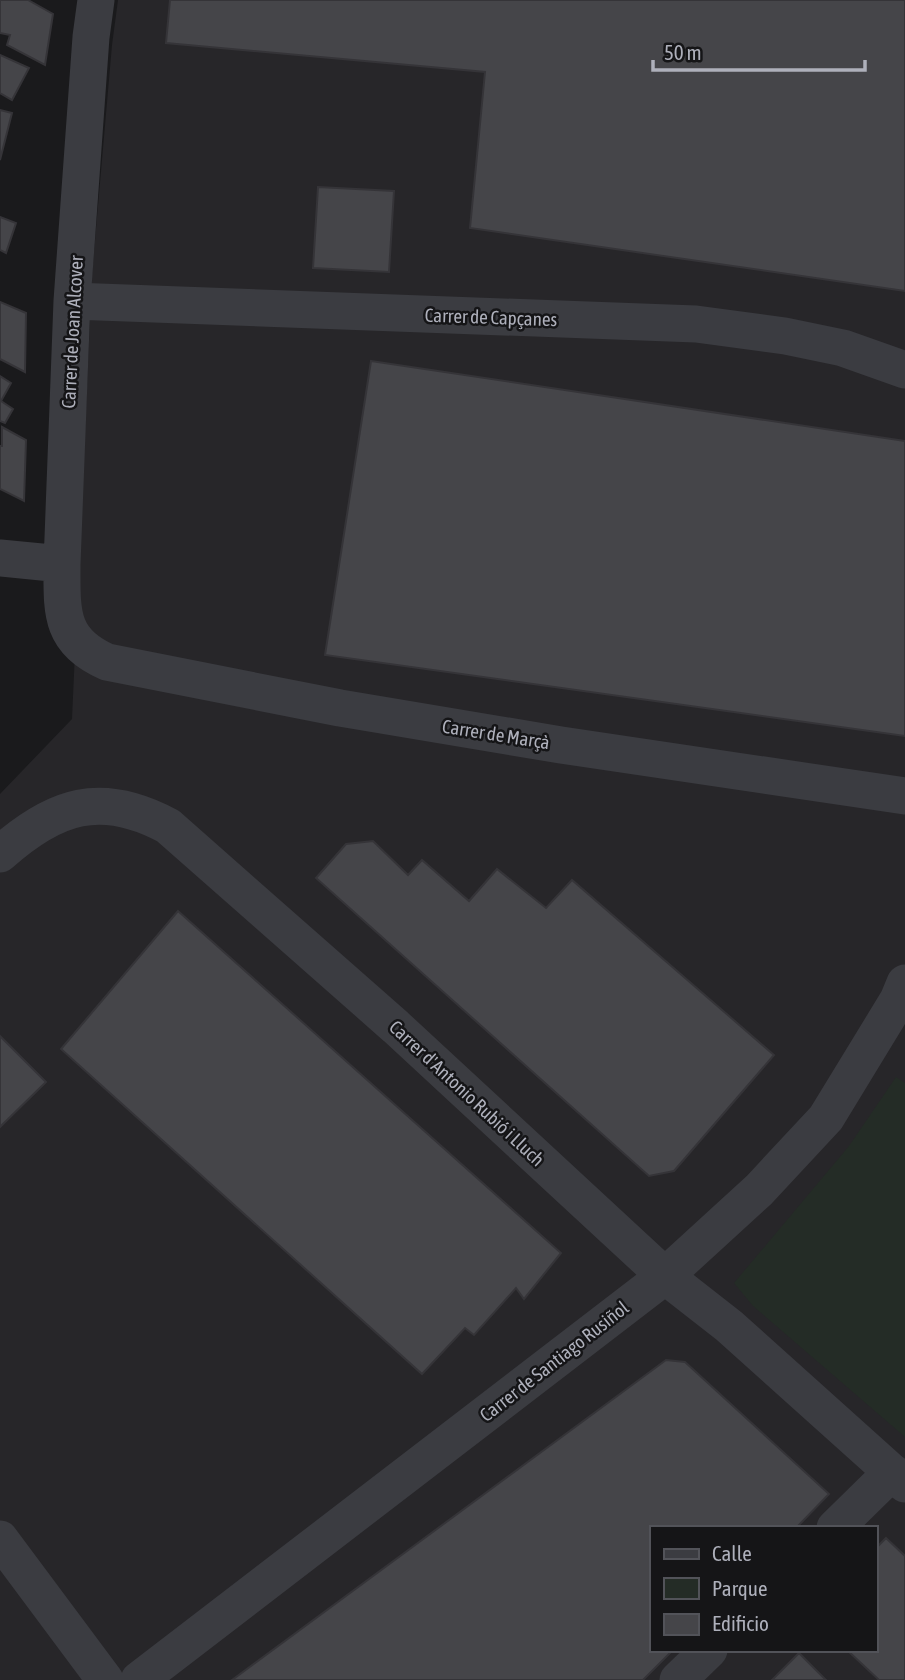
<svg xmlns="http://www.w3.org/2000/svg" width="905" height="1680" viewBox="0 0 905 1680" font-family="'Asap Condensed',sans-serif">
<rect width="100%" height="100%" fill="#1a1a1c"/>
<path fill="#272629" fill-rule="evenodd" d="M118,0h787v1680h-905v-886l72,-75 20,-444 20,-230zM651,1528h224v122h-224z"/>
<path fill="#242c26" d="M896,1077l9,6v354l-152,-131 -19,-23 115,-137z"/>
<path fill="#454549" stroke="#353438" stroke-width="2" d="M0,0h28l25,14 -8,51 -38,-20 3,-10 -10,-2z
M170,0h735v291l-435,-63 15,-156 -319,-29z
M0,55l29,13 -17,32 -12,-7z
M0,110l12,3 -12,47z
M318,187l76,4 -5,81 -76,-4z
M0,217l16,6 -10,30 -6,-3z
M0,302l26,11 -1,59 -25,-13z
M371,361l534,80v295l-580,-81z
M0,376l11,7 -10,18 12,8 -8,14 -5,-2z
M2,427l24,13 -2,61 -24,-12v-43h2z
M373,841l35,34 14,-15 47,41 28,-32 49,39 26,-28 202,175 -100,116 -25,5 -333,-298 30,-34z
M178,911l383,342 -37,46 -8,-11 -42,47 -9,-7 -43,46 -361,-325z
M0,1036l46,46 -46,45z
M666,1360l19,2 144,132 -33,34h-145v122h22l-30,30h-411z
M886,1538l19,18v124h-26l-32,-30h28v-101z
M799,1653l27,27h-54z"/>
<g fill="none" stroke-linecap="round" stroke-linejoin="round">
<path stroke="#3b3c41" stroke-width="37" d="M96,0l-5,37 -19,264 -10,263c0,47 -3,77 45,98l233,46 221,37 344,51
M72,301l624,23 89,12 58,12 62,22
M0,558l62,6
M0,854c55,-49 101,-64 168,-28l228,201 269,249 64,50 176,158
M835,1528l57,-56
M0,1539l105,141
M139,1680l526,-404 94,-86 67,-72 72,-118 7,-17
M678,1680l31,-30"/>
</g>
<g text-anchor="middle" stroke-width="5" stroke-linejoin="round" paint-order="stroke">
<g font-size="19" fill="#aeb0bb" stroke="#151517">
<text transform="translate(491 317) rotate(2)" y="7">Carrer de Capçanes</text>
<text transform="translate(72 332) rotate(-87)" y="7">Carrer de Joan Alcover</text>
<text transform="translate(496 734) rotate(9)" y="7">Carrer de Marçà</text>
<text transform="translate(467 1093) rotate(43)" y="7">Carrer d'Antonio Rubió i Lluch</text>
<text transform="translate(554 1361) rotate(-38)" y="7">Carrer de Santiago Rusiñol</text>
</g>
</g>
<rect x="650" y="1526" width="228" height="126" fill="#151517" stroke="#525359" stroke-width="2"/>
<rect x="664" y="1549" width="35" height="10" fill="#3b3c41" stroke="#525359" stroke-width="2"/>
<text x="712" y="1561" font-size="21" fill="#aeb0bb">Calle</text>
<rect x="664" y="1578" width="35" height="21" fill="#242c26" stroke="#525359" stroke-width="2"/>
<text x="712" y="1596" font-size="21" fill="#aeb0bb">Parque</text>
<rect x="664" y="1614" width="35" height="21" fill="#454549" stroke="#525359" stroke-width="2"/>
<text x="712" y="1631" font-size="21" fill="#aeb0bb">Edificio</text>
<path d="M653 60v10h212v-10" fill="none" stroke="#aeb0bb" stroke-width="3.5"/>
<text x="664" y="60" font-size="21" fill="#aeb0bb" stroke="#151517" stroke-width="5" paint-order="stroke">50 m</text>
</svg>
